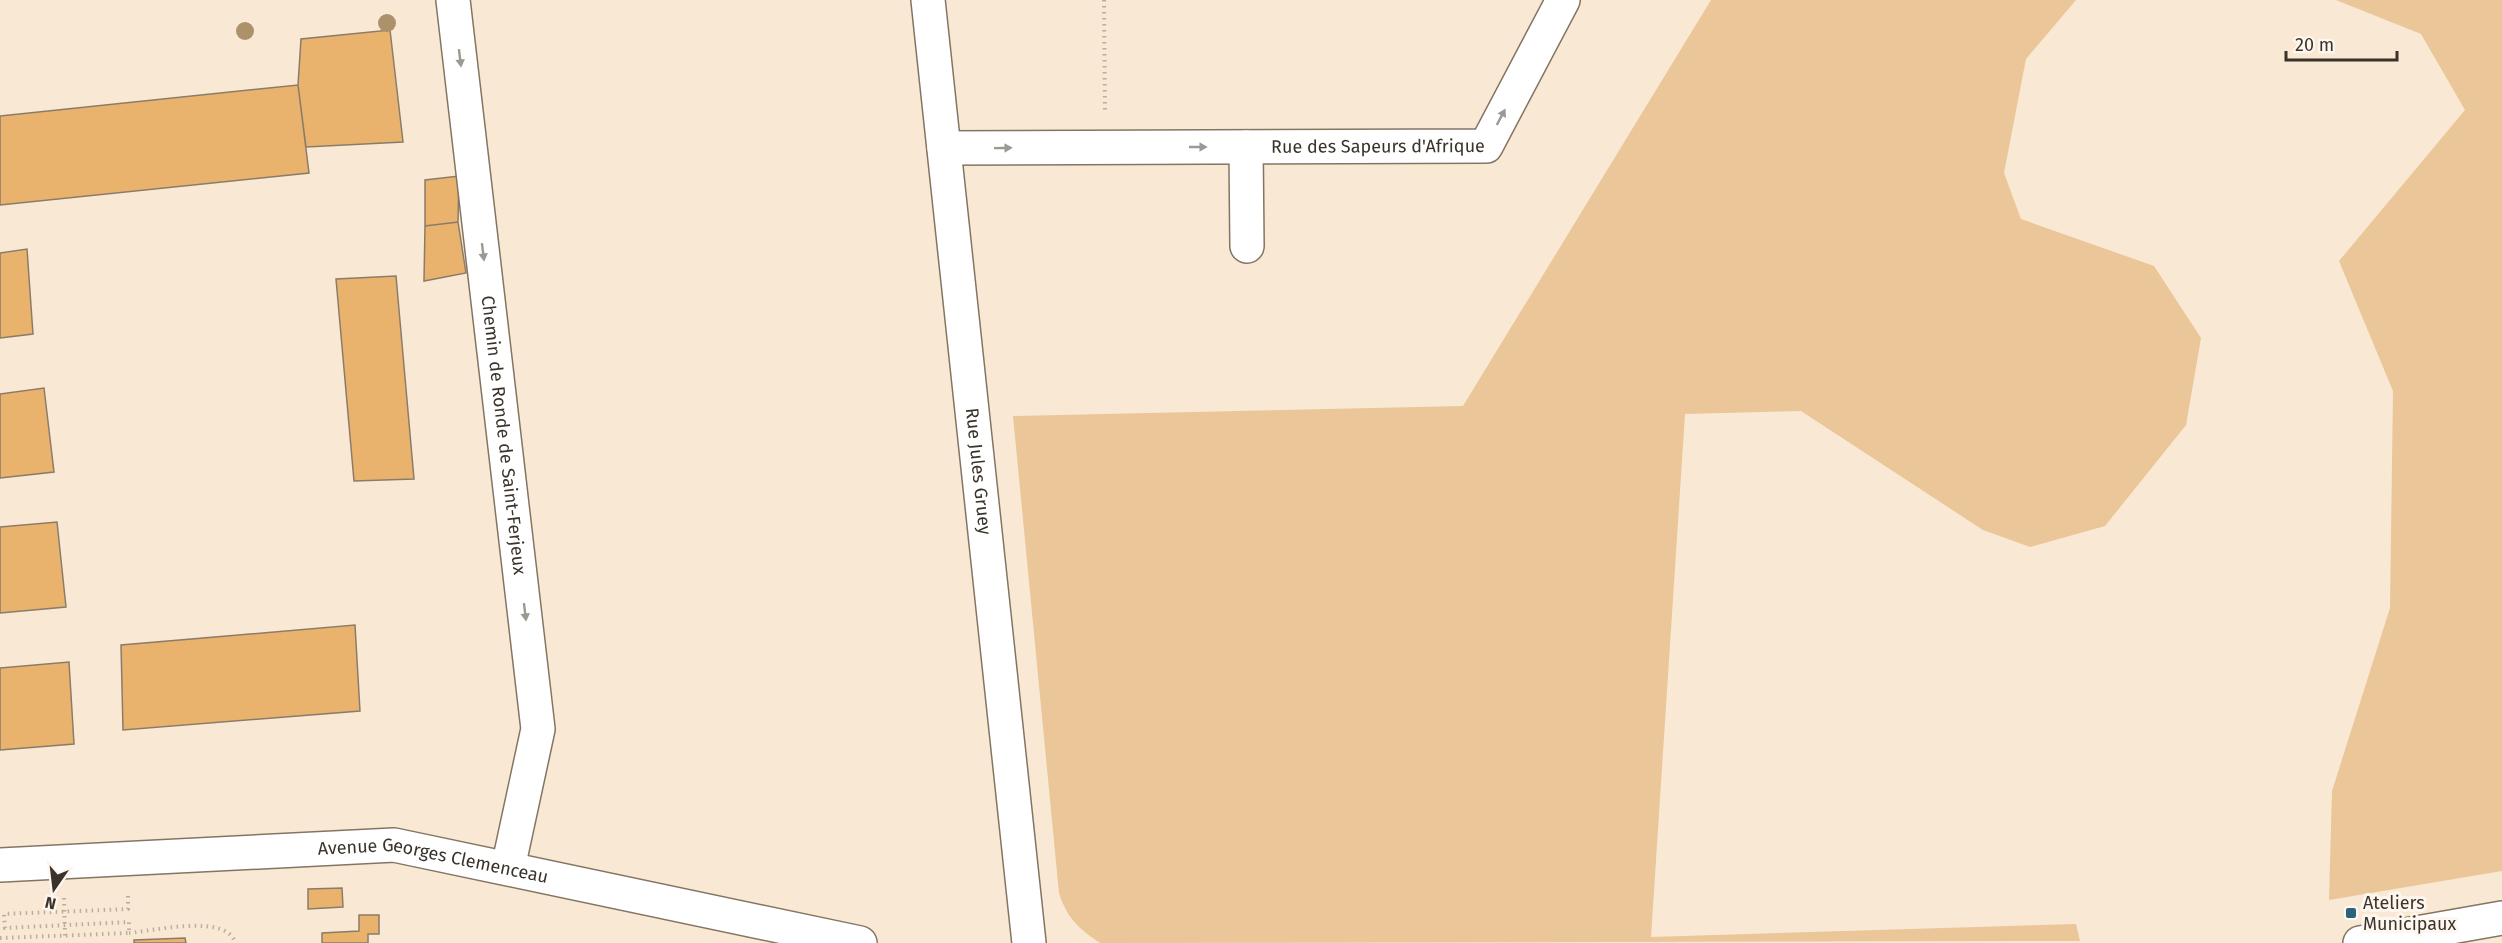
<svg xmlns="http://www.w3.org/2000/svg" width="2502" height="943" viewBox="0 0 2502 943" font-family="'Fira Sans',sans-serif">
<rect width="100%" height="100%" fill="#f9e8d4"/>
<path fill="#eac699" d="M1711,0h365l-50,59 -22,114 17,46 133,47 47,72 -15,87 -81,101 -75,21 -47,-17 -182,-119 -116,3 -34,523 425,-13 4,17 -980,2c-22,-15 -33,-25 -41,-50l-46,-477 450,-10z
M2336,0h166v871l-173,29 3,-109 58,-183 3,-217 -54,-130 126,-151 -44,-76z"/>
<path fill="#e9b36e" stroke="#8b7c69" stroke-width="1.5" d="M390,30l13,112 -97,5 -8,-62 3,-46z
M298,85l11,88 -309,32v-89z
M459,176l-1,46 -33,4v-46z
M458,222l8,51 -42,8 1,-55z
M27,249l6,85 -33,4v-85z
M396,276l18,203 -60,2 -18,-202z
M44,388l10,84 -54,6v-84z
M57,522l9,85 -66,6v-86z
M355,625l5,86 -237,19 -2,-85z
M69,662l5,82 -74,6v-82z
M342,888l1,19 -35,2v-20z
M359,915h20v19h-11v9h-46v-10l37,-2z
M185,938l1,5h-52v-3z"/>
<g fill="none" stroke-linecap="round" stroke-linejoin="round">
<g stroke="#847563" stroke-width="36">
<g id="minor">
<path id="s1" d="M453,0l85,729 -30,139"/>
<path id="s2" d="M928,0l101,943"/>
<path d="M1246,147l1,99"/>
<path id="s3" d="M944,148l542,-2 77,-146"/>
<path id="s4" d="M0,865l394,-20 466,98"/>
<path d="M2360,943l142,-25"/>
</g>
</g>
<path stroke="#bbae9e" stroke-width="4" stroke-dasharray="1.5 4.5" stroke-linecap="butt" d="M1104,0l1,114
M64,898l1,38
M129,933c23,-2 99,-20 106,10
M0,938l129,-5v-11l-124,6 -1,-14 124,-5v-14"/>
<use href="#minor" stroke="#fff" stroke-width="33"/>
</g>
<g fill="#ac916b">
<circle cx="387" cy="23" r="9"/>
<circle cx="245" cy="31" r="9"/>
</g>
<defs><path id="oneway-solid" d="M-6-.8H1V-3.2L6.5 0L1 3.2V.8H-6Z" transform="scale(1.5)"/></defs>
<g fill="#9c9995">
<use href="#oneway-solid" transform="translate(460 58) rotate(83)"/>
<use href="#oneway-solid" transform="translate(1501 117) rotate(-62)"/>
<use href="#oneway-solid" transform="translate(1198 147)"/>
<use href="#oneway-solid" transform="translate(1003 148) rotate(-1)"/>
<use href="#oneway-solid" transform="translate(483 252) rotate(83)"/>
<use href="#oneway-solid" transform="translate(525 612) rotate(83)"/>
</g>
<rect fill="#2b637d" stroke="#fef7ef" stroke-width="2" x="2345" y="907" width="12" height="12" rx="3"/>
<g text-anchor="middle" stroke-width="6" stroke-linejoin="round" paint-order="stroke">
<g font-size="18" fill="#39332b" stroke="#fef7ef">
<text dy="6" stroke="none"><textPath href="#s3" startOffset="434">Rue des Sapeurs d'Afrique</textPath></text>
<text dy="6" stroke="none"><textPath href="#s1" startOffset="438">Chemin de Ronde de Saint-Ferjeux</textPath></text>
<text dy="6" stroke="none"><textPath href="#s2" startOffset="474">Rue Jules Gruey</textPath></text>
<text dy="6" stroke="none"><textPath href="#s4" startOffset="435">Avenue Georges Clemenceau</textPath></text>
</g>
<g font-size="18" fill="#39332b" stroke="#fef7ef" text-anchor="start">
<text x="2363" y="909">Ateliers<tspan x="2363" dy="21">Municipaux</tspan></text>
</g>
</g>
<g transform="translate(54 889) rotate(194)" stroke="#fef7ef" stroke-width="4.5" paint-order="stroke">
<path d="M0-4.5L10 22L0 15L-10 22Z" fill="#39332b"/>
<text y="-9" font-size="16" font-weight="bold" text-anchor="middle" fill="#39332b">N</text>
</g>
<path d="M2286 51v9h111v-9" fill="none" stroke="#39332b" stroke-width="3"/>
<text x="2295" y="51" font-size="18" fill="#39332b" stroke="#fef7ef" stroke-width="4.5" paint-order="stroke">20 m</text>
</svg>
